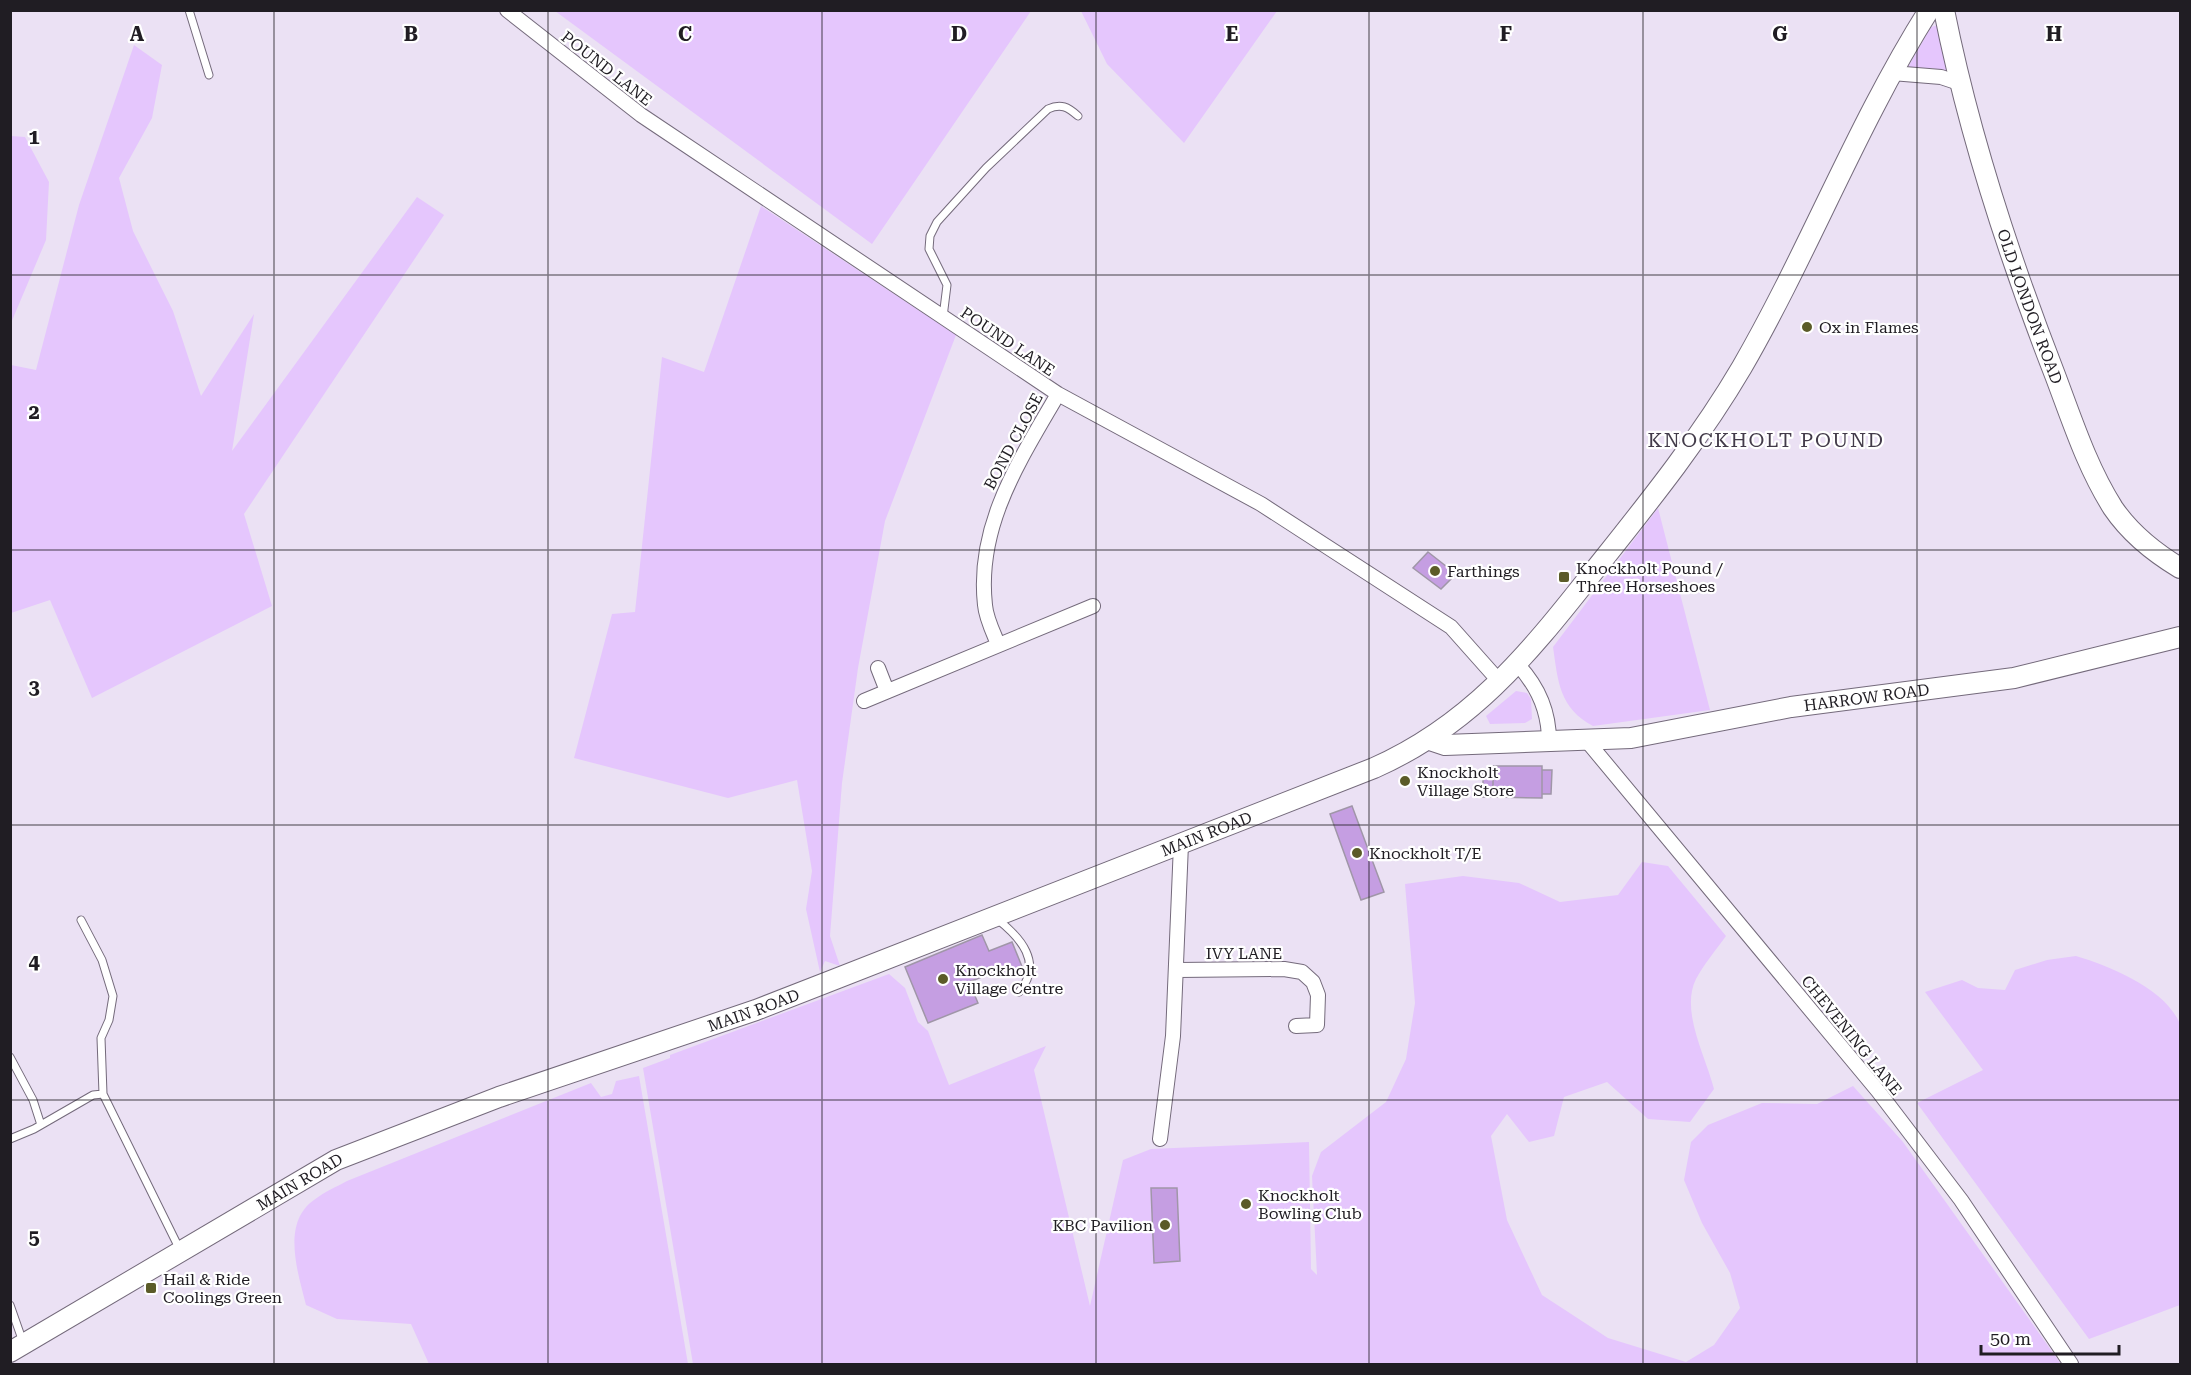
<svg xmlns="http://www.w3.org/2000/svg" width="2191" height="1375" viewBox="0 0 2191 1375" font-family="'Roboto Serif',serif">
<rect width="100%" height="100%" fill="#ebe1f4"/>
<path fill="#e5c6fd" d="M555,11l476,-1v1l-159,233z
M1081,11h196l-93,132 -77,-79z
M1938,25l6,14 3,34 -15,-5 -25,1 24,-42z
M134,45l28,20 -10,53 -33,60 14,53 40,80 28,85 53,-82 -22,137 185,-254 27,18 -200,299 28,92 -180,92 -42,-98 -39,13v-248l25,5 43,-165z
M11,136l14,1 24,45 -3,58 -35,83z
M761,206l195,129 -71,186 -27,147 -16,115 -12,153 10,30 -15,-5 -5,11 -14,-63 6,-38 -15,-91 -69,18 -154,-40 38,-144 23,-2 27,-255 42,15z
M1658,508l52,202 -117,16c-34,-18 -35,-45 -40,-79z
M1516,691l11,2 4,6 1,20 -7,4 -35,1 -4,-8z
M1642,862l26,4 58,70c-10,14 -22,28 -30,43 -16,32 10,78 18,110l-24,33 -42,-3 -41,-37 -43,15 -10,39 -25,6 -22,-28 -16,22 16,84 35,75 66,43 78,24 28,-17 26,-37 -10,-35 -28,-50 -18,-43 7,-38 17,-17 54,-22 55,1 36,-18 50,56 158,222h-1368l-50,-296 27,-10v-3l219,-81 16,14 13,34 10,9 21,54 97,-39 -12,24 56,236 33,-146 28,-11 158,-7 2,127 6,6 -5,-99 9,-24 65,-50 20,-43 9,-56 -10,-119 58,-8 56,7 41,19 58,-7z
M2076,956c34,10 90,33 104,68v281l-91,34 -172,-236 66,-33 -58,-78 37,-12 16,8 27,2 10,-20 32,-10z
M639,1076l49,288h-259l-18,-40 -74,-5 -31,-14c-8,-32 -25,-82 8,-105 10,-8 22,-13 33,-19l244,-98 10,14 11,-3 4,-13z"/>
<path fill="#c59ee2" stroke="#a096a8" stroke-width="1.5" d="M1428,552l28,22 -15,15 -28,-21z
M1493,766h49v32l-49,-1z
M1483,770h10v27h-10z
M1542,770h10l-1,24h-9z
M1352,806l32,86 -23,8 -31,-86z
M982,935l7,16 23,-9 11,27 -18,8 -3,-8 -33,13 9,21 -50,20 -23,-56z
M1151,1188h26l3,73 -26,2z"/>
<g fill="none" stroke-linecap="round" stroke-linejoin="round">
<g stroke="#746a7b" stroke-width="9">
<path id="lane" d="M189,10l20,65
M943,317l4,-32 -18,-36 1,-13 7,-14 49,-54 62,-59c13,-6 20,-2 30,7
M997,919c23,18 47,44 22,73
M81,920l21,40 11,36 -4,24 -8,18 2,56
M10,1057l23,43 8,25
M10,1139l24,-10 59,-34 10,-1 77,156
M10,1305l13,37"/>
</g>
<g stroke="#746a7b" stroke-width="16">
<path id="street" d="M507,10l134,105 417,279 203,110 190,123 48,54
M1892,73l49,4 18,6
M998,644c-5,-12 -12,-26 -13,-39 -9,-80 35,-145 73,-211
M1517,664c21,22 32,47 32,77
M878,668l9,23
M864,701l229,-95
M1587,741l291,350 83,109 110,164
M1178,970l106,-1 18,3 11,10 5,13 -1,30 -21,1
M1160,1139l13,-103 8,-192"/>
</g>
<g stroke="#746a7b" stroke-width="22">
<g id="secondary">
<path id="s1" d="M1944,10c25,125 65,247 111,365 17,45 32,92 58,133 17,25 42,45 67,60"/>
<path id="s2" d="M1430,740l15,5 186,-7 160,-31 223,-29 166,-41"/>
<path id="s3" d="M10,1352l326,-192 163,-63 257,-87 82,-32 536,-210c95,-42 153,-112 216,-192 54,-68 108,-134 152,-209 67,-116 115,-243 187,-357"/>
</g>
</g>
<use href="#lane" stroke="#fff" stroke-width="7"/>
<use href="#street" stroke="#fff" stroke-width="14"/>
<use href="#secondary" stroke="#fff" stroke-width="20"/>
</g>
<path fill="none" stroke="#201d23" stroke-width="1.5" stroke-opacity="0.55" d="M274,10v1354M548,10v1354M822,10v1354M1096,10v1354M1369,10v1354M1643,10v1354M1917,10v1354M10,275h2170M10,550h2170M10,825h2170M10,1100h2170"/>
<g fill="#5b5b28" stroke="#fff" stroke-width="2">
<circle cx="1807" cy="327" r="6"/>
<circle cx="1435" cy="571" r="6"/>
<rect x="1558" y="571" width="12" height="12" rx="3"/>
<circle cx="1405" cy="781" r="6"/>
<circle cx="1357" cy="853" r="6"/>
<circle cx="943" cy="979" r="6"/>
<circle cx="1246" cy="1204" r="6"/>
<circle cx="1165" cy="1225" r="6"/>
<rect x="145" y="1282" width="12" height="12" rx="3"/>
</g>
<g text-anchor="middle" stroke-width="4.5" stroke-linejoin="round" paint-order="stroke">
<g font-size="16" fill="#201d23" stroke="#fff">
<text transform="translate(607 68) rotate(38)" y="6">POUND LANE</text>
<text dy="6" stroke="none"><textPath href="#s1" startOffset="309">OLD LONDON ROAD</textPath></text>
<text transform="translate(1008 341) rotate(34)" y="6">POUND LANE</text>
<text transform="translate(1013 441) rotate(-62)" y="6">BOND CLOSE</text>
<text dy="6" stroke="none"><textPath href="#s2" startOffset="441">HARROW ROAD</textPath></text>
<text dy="6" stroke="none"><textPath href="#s3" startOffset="1308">MAIN ROAD</textPath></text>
<text x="1244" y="959">IVY LANE</text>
<text dy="6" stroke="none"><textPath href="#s3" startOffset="822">MAIN ROAD</textPath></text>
<text transform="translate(1852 1035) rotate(51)" y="6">CHEVENING LANE</text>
<text dy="6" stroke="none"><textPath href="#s3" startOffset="336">MAIN ROAD</textPath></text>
</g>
<g font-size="16" fill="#201d23" stroke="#fff" text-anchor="start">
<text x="1819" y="333">Ox in Flames</text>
<text x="1576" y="574">Knockholt Pound /<tspan x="1576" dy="18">Three Horseshoes</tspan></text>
<text x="1447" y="577">Farthings</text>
<text x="1417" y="778">Knockholt<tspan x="1417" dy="18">Village Store</tspan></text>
<text x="1369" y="859">Knockholt T/E</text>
<text x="955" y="976">Knockholt<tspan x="955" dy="18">Village Centre</tspan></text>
<text x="1258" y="1201">Knockholt<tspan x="1258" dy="18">Bowling Club</tspan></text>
<text x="1153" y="1231" text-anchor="end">KBC Pavilion</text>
<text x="163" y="1285">Hail &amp; Ride<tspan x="163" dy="18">Coolings Green</tspan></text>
</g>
<g font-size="20" letter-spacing="1.5" fill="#433b4a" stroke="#fff">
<text x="1766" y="447">KNOCKHOLT POUND</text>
</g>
</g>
<g font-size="20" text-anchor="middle" font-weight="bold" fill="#201d23" stroke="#fff" stroke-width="4.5" stroke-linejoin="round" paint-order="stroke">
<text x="137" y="41">A</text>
<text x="411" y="41">B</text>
<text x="685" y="41">C</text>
<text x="959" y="41">D</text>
<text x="1232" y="41">E</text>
<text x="1506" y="41">F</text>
<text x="1780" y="41">G</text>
<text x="2054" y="41">H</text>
<text x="34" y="144">1</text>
<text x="34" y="419">2</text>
<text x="34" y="694">3</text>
<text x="34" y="969">4</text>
<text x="34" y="1244">5</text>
</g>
<rect width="2191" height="1375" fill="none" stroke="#201d23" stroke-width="24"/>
<path d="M1981 1345v9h138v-9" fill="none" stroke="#201d23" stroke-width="3"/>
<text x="1990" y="1345" font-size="18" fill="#201d23" stroke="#ffffff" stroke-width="4.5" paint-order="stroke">50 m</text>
</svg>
